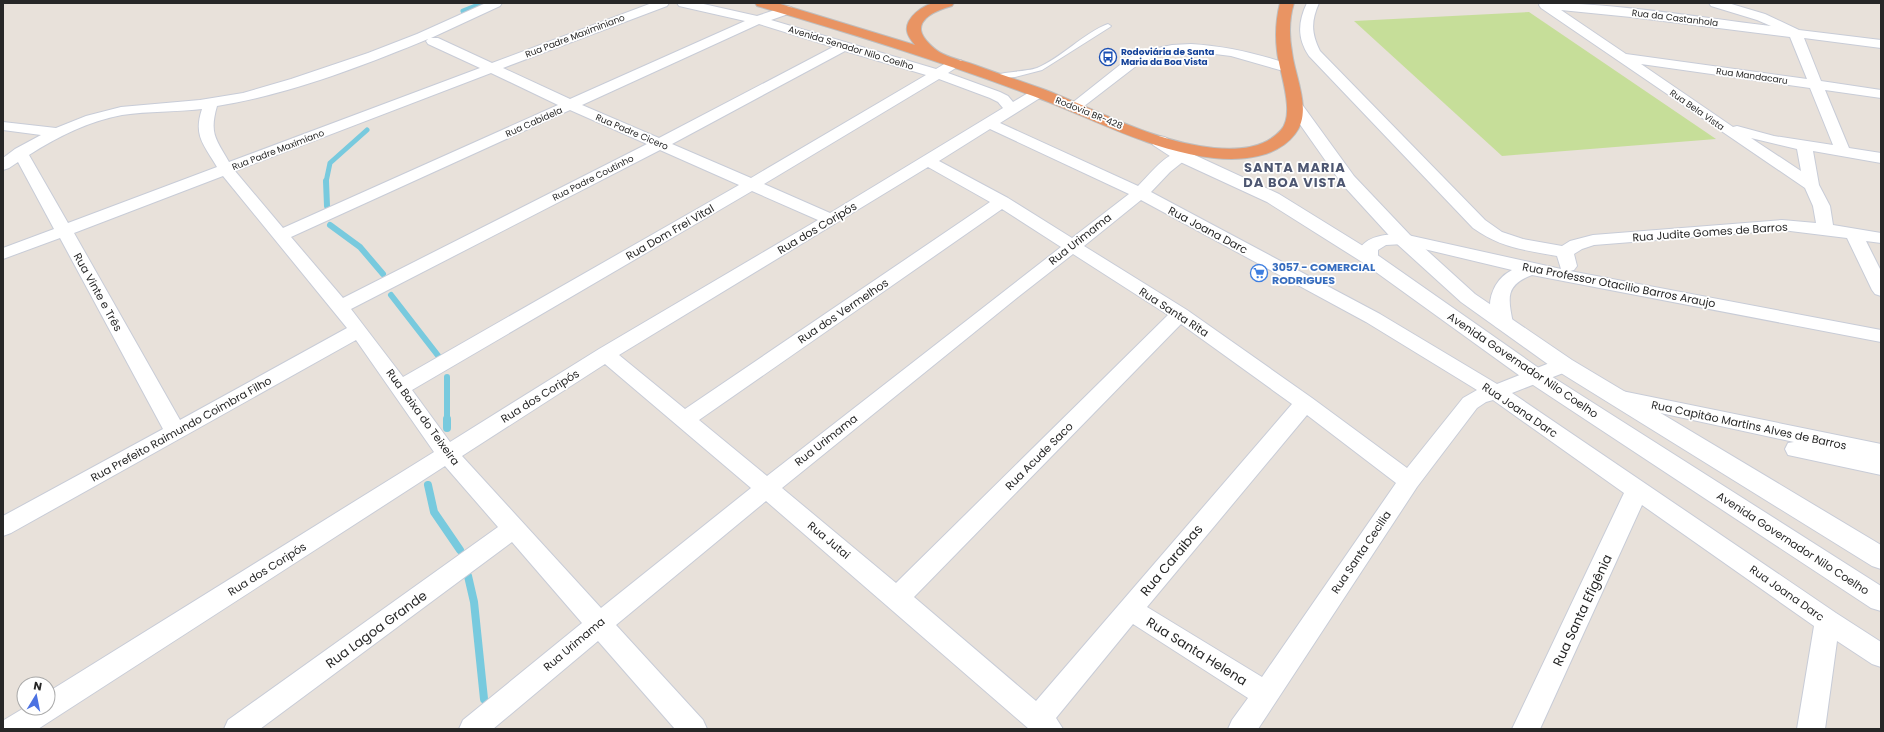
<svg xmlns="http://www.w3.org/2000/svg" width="1884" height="732" viewBox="0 0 1884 732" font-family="Poppins,sans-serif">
<rect width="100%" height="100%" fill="#e8e1da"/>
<path fill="#c6de99" d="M1529,12l187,127 -214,17 -148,-135z"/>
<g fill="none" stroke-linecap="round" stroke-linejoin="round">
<path stroke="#78cade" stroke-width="5" d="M463,11l20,-8
M326,182l4,-19 37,-33"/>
<path stroke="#78cade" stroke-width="6" d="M326,181l1,25
M330,225l30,22 23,27
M391,295l52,67
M447,377v43"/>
<path stroke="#78cade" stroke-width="8" d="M447,419v9
M428,485l6,27 26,38
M468,576l6,26 10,97"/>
<g stroke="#c8ccd7" stroke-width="2">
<path id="lane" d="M1108,24l3,2 -1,1 -68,43 -27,7 -22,2 -3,-2c6,-5 36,-5 47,-9 23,-9 48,-36 71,-44z"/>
</g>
<g stroke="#c8ccd7" stroke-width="2">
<path id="street" d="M486,3h16l-2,3 -69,32h7l54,25 160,-60h17l-2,3 -164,62 67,31 175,-78 -66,-15 -2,-3h22l58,13 30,-10 4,1 2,3 -2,3 -20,7 165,49 15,-9h10l2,3 -15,10 52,19 8,4 5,6 20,-12h10l2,3 -2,3 -43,27 138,63c13,-12 30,-38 49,-33l3,3 -20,16 -19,20 229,122 117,70 60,-24 7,-2 7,2 3,5 -3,5 -59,23 324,220 45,29v25l-9,-3 -35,-23 -12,88h-28l17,-103 -172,-121 -102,224h-28l112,-236 -131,-93 -7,2 -9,6 -60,79 -159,242h-30l4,-9 16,-22 -115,-74 -77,94 7,11h-34l-263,-228 -150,124 87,95 4,9h-32l-77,-88 -105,88h-34l4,-9 119,-97 -70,-81 -252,187h-36l4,-9 270,-193 -53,-61 -407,263h-35l1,-9 20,-12h24v-16l386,-240 -78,-112 -345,193 -8,3v-20l160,-87 -103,-191 -57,21v-11l51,-19 -36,-67 -9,6 -6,2v-12l12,-9 26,-14 -38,-5v-8l53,6 30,-12 35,-9 79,-7 43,-7 48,-14 77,-26 49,-19zM759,24l74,23 -174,91 -77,-33zM428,39l-2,2 2,3 52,24 -251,94c-13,-23 -20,-28 -12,-56 70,-11 146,-40 211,-67zM845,51l81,24 -175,103 -79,-34zM491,73l67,32 -275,123 -48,-57zM939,79l51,19 8,4 5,6 -173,105 -66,-29zM202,109c-9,27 2,36 15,58l-149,56 -39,-68c28,-18 60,-34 93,-40 27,-4 53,-3 80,-6zM570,110l77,34 -304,154 -52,-61zM990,129l139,65 -57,44 -64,-40 -69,-37zM660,150l79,35 -336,192 -52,-68zM928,167l62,35 -305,207 -66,-54zM223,176l124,152 -167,92 -106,-187zM752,191l66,29 -219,129 -149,93 -38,-52zM1141,200l225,122 111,68 -14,8 -56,70 -95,-70 -125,-88 -103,-64zM1002,209l59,38 -294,229 -68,-56zM1073,254l95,61 -272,268 -114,-95 236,-191zM1181,324l111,80 -256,297 -122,-104zM605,364l146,124 -150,120 -139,-152zM1307,415l89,68 -134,194 -115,-70z
M1307,3h12c-8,18 -8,30 1,48l165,169 17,12 21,7 39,7 8,-5 23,-6 189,-15 34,3 -3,-17 -8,-18 -264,-180 -2,-3 1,-2c77,0 155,14 231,23l-14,-6 -46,-14 -2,-3h19l37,11 34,16 82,10v8l-77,-10 17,43 60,9v8l-56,-8 24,58 32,5v10l-68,-12 6,34 11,21 3,19 48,8v10l-15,-2 15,30v25l-6,-2 -3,-4 -25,-52 -65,-8 -188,15 -12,4 -8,5 3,12 -3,4 -4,1 311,59v12l-349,-67c-27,10 -24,23 -19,48l-3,4 -7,2 -7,-2c-13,-20 -4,-47 16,-57l-109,-26 -17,1 -8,5v8l-3,4 -6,1 -6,-1 -3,-4v-10c9,-13 28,-14 43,-14l158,35 -4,-13c-33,-6 -56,-8 -84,-28l-164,-172c-12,-18 -11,-34 -2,-53zM1561,10l70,7 159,20 17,42 -181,-25zM1641,64l169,24 23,57 -59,-9 -37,-10 -4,1zM1751,138l46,11 4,22z
M1191,44c35,2 68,10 101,21l2,3 -2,3 -5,1 -56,-16 -40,-5 -19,2 -15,3 -17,7 -61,47h-10l-2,-3 63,-50 23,-8 19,-4z
M1617,390l264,54v31l-93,-20 -3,-6 3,-6 6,-1 -184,-40 -3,-5 3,-5z"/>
</g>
<g stroke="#c8ccd7" stroke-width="2">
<path id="secondary" d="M1295,101l6,2 53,73 56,59 65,59 97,66 309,185v24l-9,-3 -316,-196 -95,-68 -65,-59 -54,-59 -55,-78 2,-3z
M1159,136l6,1 23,15 91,42 97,60 167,117 338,215v25l-10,-3 -344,-227 -165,-119 -95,-60 -91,-42 -23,-15 -2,-4 2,-4z"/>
</g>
<g stroke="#bebebe" stroke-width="2">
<path id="highway" d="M755,3h22l138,42c-3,-4 -7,-8 -8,-14 -2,-13 16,-26 27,-28 6,-1 14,0 20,0l-2,3c-11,3 -32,10 -31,24 1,9 15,21 22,24 10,5 21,7 32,11 22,8 45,16 68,24 55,21 111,53 171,59 23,2 50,1 67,-18 15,-17 -2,-58 -4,-79 -2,-17 -1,-32 3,-48h14c-5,16 -5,32 -2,49 3,26 21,59 3,82 -18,24 -54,27 -81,24 -64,-7 -122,-40 -181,-62 -90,-34 -183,-63 -276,-90z"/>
</g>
<use href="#lane" fill="#fff" fill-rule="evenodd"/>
<use href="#street" fill="#fff" fill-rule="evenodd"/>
<use href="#secondary" fill="#fff" fill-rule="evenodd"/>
<use href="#highway" fill="#e99463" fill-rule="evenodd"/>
</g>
<defs>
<g id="bus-ring" transform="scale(0.9)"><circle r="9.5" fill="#fff" stroke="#1a4fb4" stroke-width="1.5"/><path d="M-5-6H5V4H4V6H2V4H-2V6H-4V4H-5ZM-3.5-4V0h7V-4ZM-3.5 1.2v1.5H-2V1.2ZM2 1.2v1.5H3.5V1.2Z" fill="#1a4fb4"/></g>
<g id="supermarket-ring" transform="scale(0.9)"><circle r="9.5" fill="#fff" stroke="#3f7fe0" stroke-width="1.5"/><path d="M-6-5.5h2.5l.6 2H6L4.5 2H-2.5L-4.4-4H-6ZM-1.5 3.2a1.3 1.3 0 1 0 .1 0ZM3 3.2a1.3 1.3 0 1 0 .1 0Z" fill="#3f7fe0"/></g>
</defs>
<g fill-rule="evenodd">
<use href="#bus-ring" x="1108" y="57"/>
<use href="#supermarket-ring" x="1259" y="273"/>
</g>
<g text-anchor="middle" stroke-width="3.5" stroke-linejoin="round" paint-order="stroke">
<g font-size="9" fill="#272727" stroke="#fff">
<text transform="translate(1675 18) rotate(7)" y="3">Rua da Castanhola</text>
<text transform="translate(575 36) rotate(-21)" y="3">Rua Padre Maximiniano</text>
<text transform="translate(851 48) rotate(17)" y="3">Avenida Senador Nilo Coelho</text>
<text transform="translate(1752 76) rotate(8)" y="3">Rua Mandacaru</text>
<text transform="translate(1697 110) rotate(35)" y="3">Rua Bela Vista</text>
<text transform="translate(1089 113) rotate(22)" y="3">Rodovia BR-428</text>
<text transform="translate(534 122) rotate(-24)" y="3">Rua Cabidela</text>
<text transform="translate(632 132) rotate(23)" y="3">Rua Padre Cicero</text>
<text transform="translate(278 150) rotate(-21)" y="3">Rua Padre Maximiano</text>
<text transform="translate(593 178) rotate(-27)" y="3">Rua Padre Coutinho</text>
</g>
<g font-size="9" font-weight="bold" fill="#164399" stroke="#fff" text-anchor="start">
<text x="1121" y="55">Rodoviária de Santa<tspan x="1121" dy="10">Maria da Boa Vista</tspan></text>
</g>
<g font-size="11" fill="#272727" stroke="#fff">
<text transform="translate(817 228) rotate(-31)" y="4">Rua dos Coripós</text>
<text transform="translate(1208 230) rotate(28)" y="4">Rua Joana Darc</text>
<text transform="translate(670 232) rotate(-30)" y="4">Rua Dom Frei Vital</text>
<text transform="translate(1710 232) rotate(-4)" y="4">Rua Judite Gomes de Barros</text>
<text transform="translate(1080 239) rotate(-38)" y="4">Rua Urimama</text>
<text transform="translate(1619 285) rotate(11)" y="4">Rua Professor Otacilio Barros Araujo</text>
<text transform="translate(98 292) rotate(61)" y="4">Rua Vinte e Três</text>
<text transform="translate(843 311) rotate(-34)" y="4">Rua dos Vermelhos</text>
<text transform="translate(1174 312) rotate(33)" y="4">Rua Santa Rita</text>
<text transform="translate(1523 365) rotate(34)" y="4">Avenida Governador Nilo Coelho</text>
<text transform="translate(540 396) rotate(-32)" y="4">Rua dos Coripós</text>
<text transform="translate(1520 410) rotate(34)" y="4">Rua Joana Darc</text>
<text transform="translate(423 417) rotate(54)" y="4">Rua Baixa do Teixeira</text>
<text transform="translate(1749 425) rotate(12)" y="4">Rua Capitão Martins Alves de Barros</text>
<text transform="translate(181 429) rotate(-29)" y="4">Rua Prefeito Raimundo Coimbra Filho</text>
<text transform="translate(826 440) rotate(-38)" y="4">Rua Urimama</text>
<text transform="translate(1039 456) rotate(-45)" y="4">Rua Acude Saco</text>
<text transform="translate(829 540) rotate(40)" y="4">Rua Jutai</text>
<text transform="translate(1793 543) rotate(33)" y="4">Avenida Governador Nilo Coelho</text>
<text transform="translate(1361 552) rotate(-56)" y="4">Rua Santa Cecilia</text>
<text transform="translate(267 569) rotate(-32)" y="4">Rua dos Coripós</text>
<text transform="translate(1787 593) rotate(35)" y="4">Rua Joana Darc</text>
<text transform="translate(574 644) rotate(-40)" y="4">Rua Urimama</text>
</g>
<g font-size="11" font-weight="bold" fill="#366cbe" stroke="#fff" text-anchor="start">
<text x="1272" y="271">3057 - COMERCIAL<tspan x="1272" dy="13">RODRIGUES</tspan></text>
</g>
<g font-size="13" font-weight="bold" letter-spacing="1" fill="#4d5671" stroke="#fff">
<text x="1295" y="172">SANTA MARIA<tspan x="1295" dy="15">DA BOA VISTA</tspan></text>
</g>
<g font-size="13" fill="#272727" stroke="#fff">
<text transform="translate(1171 560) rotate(-50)" y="5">Rua Caraibas</text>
<text transform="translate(1582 610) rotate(-65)" y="5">Rua Santa Efigênia</text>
<text transform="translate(376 629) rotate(-36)" y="5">Rua Lagoa Grande</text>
<text transform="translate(1197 651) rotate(32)" y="5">Rua Santa Helena</text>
</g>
</g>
<rect width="1884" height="732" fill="none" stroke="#272727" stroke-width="8"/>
<g transform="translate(36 696) rotate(10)"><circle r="19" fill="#ffffff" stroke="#a9a9a9"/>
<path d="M0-3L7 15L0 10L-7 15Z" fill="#4c72e2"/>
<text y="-6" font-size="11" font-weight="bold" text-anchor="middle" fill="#272727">N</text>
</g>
</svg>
